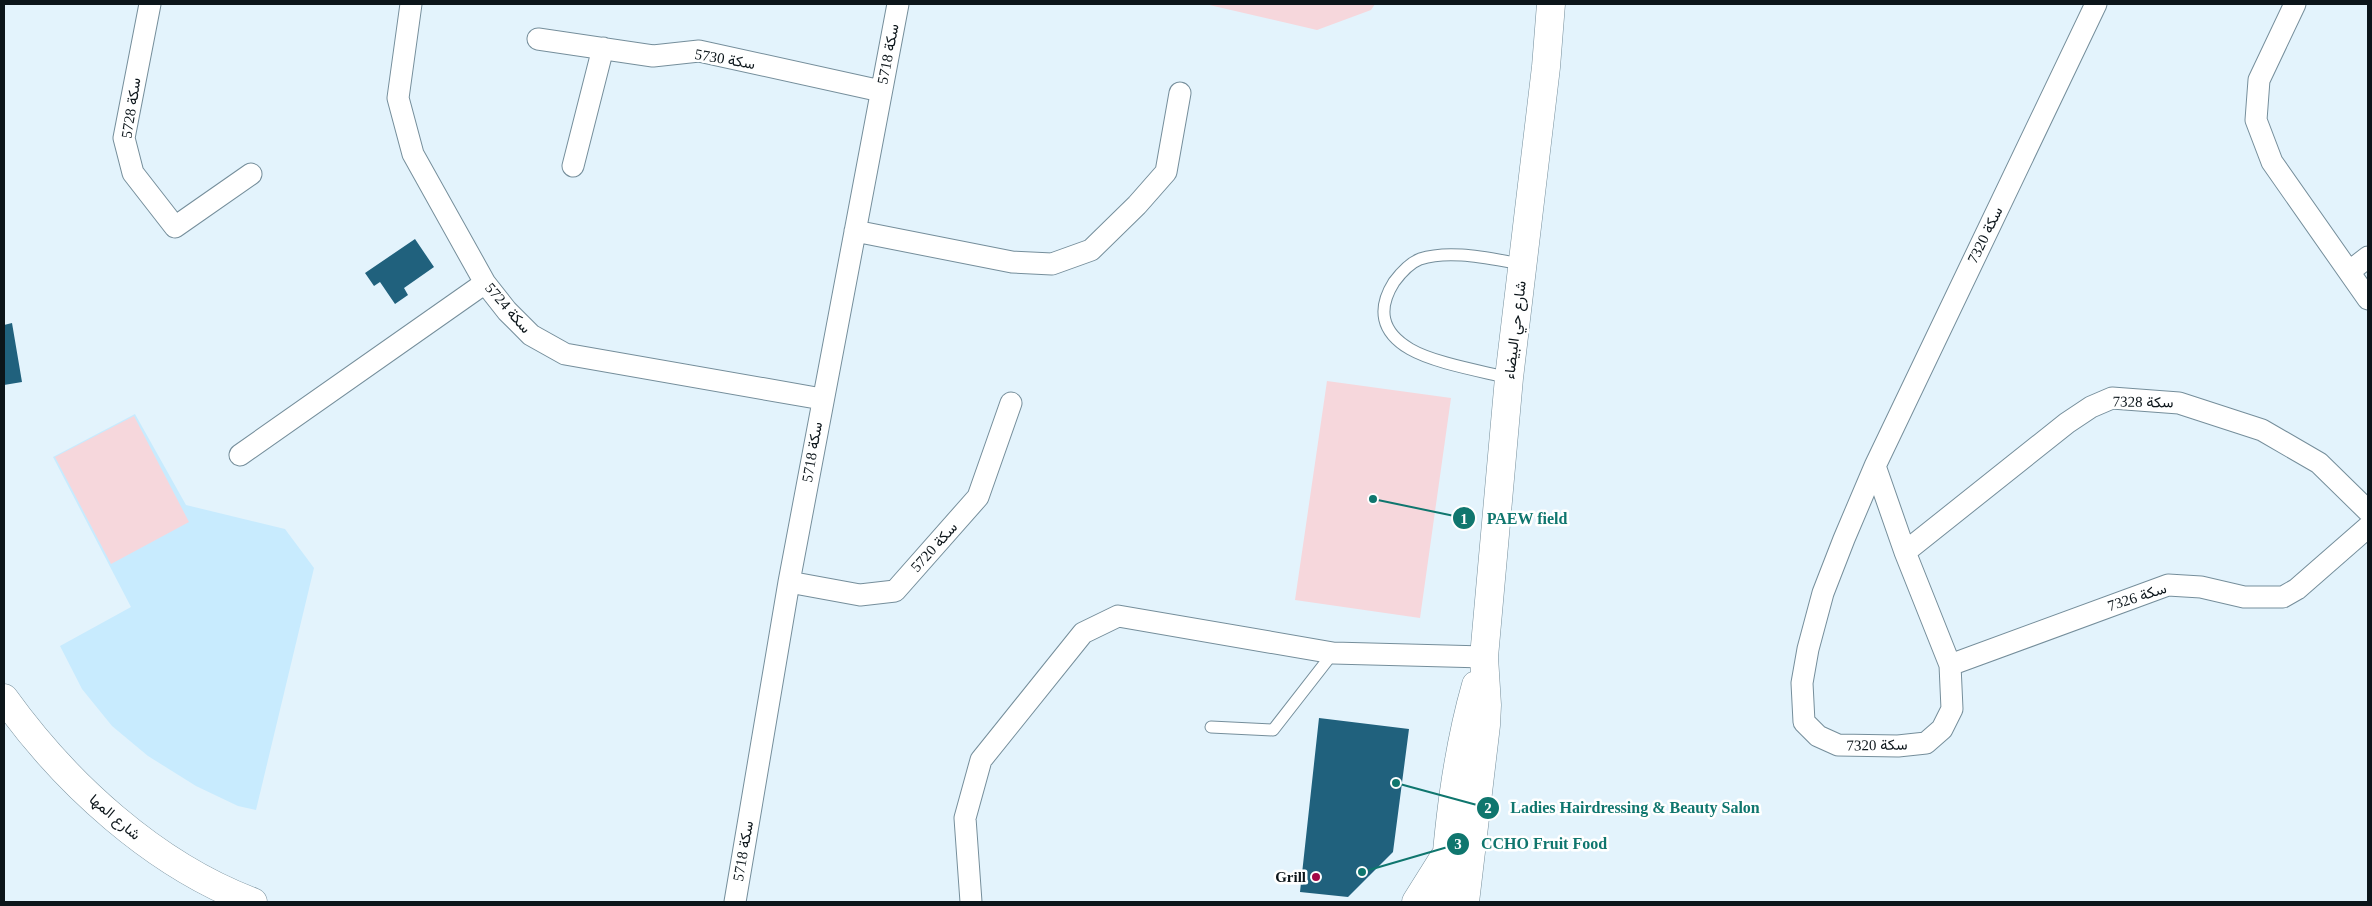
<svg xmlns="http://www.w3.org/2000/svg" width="2372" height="906" viewBox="0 0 2372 906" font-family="'Times New Roman',Vazirmatn,serif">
<rect width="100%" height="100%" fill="#e3f3fc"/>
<path fill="#c8ebfe" d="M135,414l51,91 99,24 29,39 -58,242 -18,-4 -42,-20 -48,-30 -36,-30 -30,-37 -22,-43 71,-39 -78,-150z"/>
<path fill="#f6d7dc" d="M1205,4h170l-4,6 -54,20z
M1327,381l124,17 -31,220 -125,-18z
M134,416l55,106 -78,42 -56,-107z"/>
<path fill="#20617d" d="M415,239l19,28 -30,21 4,7 -13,9 -15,-22 -6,4 -9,-13z
M12,323l10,59 -18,3v-60z
M1319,718l90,11 -16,123 -45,45 -48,-5z"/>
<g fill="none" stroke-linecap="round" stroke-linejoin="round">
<g stroke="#758e9b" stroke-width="13">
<path id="lane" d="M1509,378c-28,-7 -75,-15 -99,-29 -29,-17 -33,-40 -16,-67 6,-8 16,-19 26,-23 31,-10 70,0 102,5
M1211,727l62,3 60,-77"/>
</g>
<g stroke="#758e9b" stroke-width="23">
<path id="street" d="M150,4l-26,134 9,35 42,54 76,-53
M411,4l-13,94 15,56 72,129 22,28 24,24 34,19 257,45
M2295,4l-36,76 -3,40 16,42 96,137
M538,39l115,17 46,-5 182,40
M573,166l30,-118
M855,231l157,31 40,2 39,-14 46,-45 29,-33 14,-79
M2350,271l18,-14
M240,455l245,-172
M1875,466l30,86 45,113 2,44 -10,20 -16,14 -28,3 -60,-1 -20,-9 -14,-14 -2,-39 6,-34 15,-56 21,-54 31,-73 221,-462
M1905,552l162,-129 24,-16 21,-9 67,5 83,27 57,33 49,48
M789,582l71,13 35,-4 83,-94 33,-94
M1950,665l218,-80 33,2 43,10h39l14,-8 71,-62
M735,902l54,-320 109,-578
M971,902l-6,-84 16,-58 102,-127 35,-17 215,37 151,4"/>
</g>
<g stroke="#758e9b" stroke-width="29">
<path id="secondary" d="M4,698c61,85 150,167 249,204
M1416,902l27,-43
M1443,902c5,-73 13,-147 33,-217
M1465,902l21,-177 1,-20 -3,-48 25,-279 37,-311 5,-63"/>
</g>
<use href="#lane" stroke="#fff" stroke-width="11"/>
<use href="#street" stroke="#fff" stroke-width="21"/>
<use href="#secondary" stroke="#fff" stroke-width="28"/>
</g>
<circle fill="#a20745" stroke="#fff" stroke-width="2" cx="1316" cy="877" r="5"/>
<g text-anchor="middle" stroke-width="5" stroke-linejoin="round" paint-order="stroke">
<g font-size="15" fill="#0c151a" stroke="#fff">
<text transform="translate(888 54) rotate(-79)" y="5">سكة 5718</text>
<text transform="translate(725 59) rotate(10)" y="5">سكة 5730</text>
<text transform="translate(131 108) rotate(-81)" y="5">سكة 5728</text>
<text transform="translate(1985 235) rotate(-64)" y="5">سكة 7320</text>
<text transform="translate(508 308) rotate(49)" y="5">سكة 5724</text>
<text transform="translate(1515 330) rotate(-83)" y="5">شارع حي البيضاء</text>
<text transform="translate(2143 402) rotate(1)" y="5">سكة 7328</text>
<text transform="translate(812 452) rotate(-80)" y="5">سكة 5718</text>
<text transform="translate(934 547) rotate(-48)" y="5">سكة 5720</text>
<text transform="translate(2137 597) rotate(-18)" y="5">سكة 7326</text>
<text transform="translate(1877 745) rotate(-1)" y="5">سكة 7320</text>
<text transform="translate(115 817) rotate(40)" y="5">شارع المها</text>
<text transform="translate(743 851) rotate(-80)" y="5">سكة 5718</text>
</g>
<g font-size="15" font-weight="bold" fill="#0c151a" stroke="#fff" text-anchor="end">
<text x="1306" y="882">Grill</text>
</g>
</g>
<path fill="none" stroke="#0f766e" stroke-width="2" d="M1373 499L1464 518M1396 783L1488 808M1362 872L1458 844"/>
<g fill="#0f766e" stroke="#fff" stroke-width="2">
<circle cx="1373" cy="499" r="5"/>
<circle cx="1396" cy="783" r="5"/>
<circle cx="1362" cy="872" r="5"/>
<circle cx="1464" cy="518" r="12"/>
<circle cx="1488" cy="808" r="12"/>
<circle cx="1458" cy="844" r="12"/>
</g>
<g font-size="15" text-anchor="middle" font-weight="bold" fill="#fff">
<text x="1464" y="524">1</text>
<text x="1488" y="813">2</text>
<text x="1458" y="849">3</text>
</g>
<g font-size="16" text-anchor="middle" font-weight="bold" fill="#0f766e" stroke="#fff" stroke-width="5" stroke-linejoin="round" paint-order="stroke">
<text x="1527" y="524">PAEW field</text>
<text x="1635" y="813">Ladies Hairdressing &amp; Beauty Salon</text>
<text x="1544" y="849">CCHO Fruit Food</text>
</g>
<rect width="2372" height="906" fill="none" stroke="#0c151a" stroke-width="10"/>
</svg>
